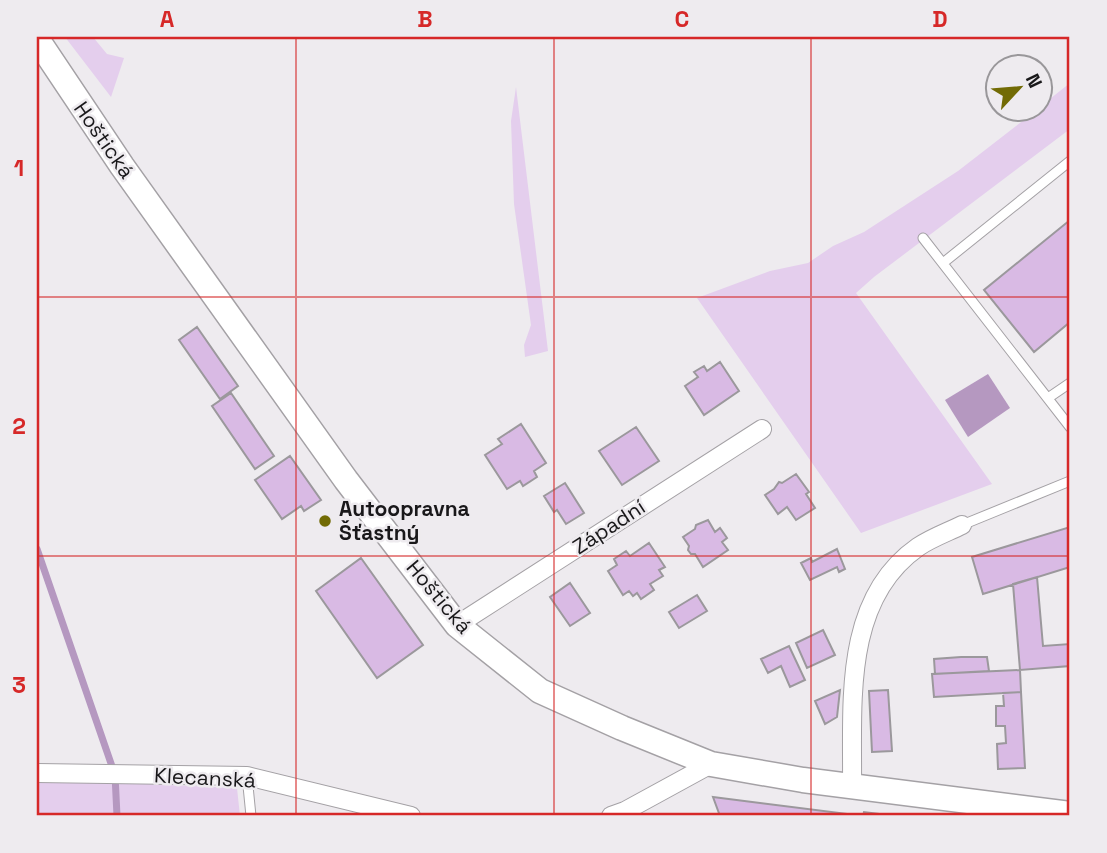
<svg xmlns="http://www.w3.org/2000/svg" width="1107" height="853" viewBox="0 0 1107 853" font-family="'Space Grotesk',sans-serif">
<rect width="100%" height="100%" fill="#eeebef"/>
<path fill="#e4ceed" d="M65,37h28l14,17 17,4 -13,39z
M1070,83v46l-196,148 -18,16 136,191 -131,49 -164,-235 73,-27 38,-8 25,-17 31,-14 94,-61 80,-62 2,-1 1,-2z
M516,87l32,264 -23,6 -1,-12 7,-20 -17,-121 -3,-83z
M37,779l200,9 3,28h-203z"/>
<path fill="#b598c0" d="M988,374l22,34 -42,29 -23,-37z"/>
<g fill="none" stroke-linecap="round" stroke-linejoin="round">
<path stroke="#b598c0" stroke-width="7" d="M37,549l78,226 2,41"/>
</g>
<path fill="#d9bae4" stroke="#9b989c" stroke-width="2" d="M1070,220v102l-36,30 -50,-62z
M197,327l41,59 -18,13 -41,-59z
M720,362l19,29 -35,24 -19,-29 13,-9 -4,-5 10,-6 3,5z
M231,393l43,63 -19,13 -43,-63z
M521,424l25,39 -12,8 3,6 -14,9 -3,-5 -13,8 -22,-34 17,-11 -4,-5z
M636,427l23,34 -37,24 -23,-34z
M290,456l31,44 -17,11 -3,-5 -19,13 -27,-39z
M796,474l13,18 -3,2 9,14 -19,12 -9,-13 -9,7 -13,-19 9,-6 5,-7 3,1z
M565,483l19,30 -18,11 -9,-14 -3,2 -10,-16z
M708,520l7,12 5,-4 7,10 -5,4 6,8 -25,17 -8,-13h-4l-3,-4 1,-4 -6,-9 12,-8 1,-4z
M1070,527v40l-87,27 -11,-37z
M649,543l16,24 -6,3 4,6 -13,8 4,6 -13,9 -4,-6 -4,3 -4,-5 -6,4 -15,-24 9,-6 -3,-6 12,-8 4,5z
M837,549l8,20 -6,3 -2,-5 -27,13 -9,-17 10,-5 1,4z
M361,558l62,87 -46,33 -61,-87z
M1037,577l6,69 27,-2v22l-50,4 -7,-86z
M570,583l20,30 -20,13 -20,-29z
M697,595l10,16 -28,17 -10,-16z
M823,630l12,25 -28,13 -11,-25z
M789,646l16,34 -15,7 -9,-21 -13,7 -7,-14z
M961,657h26l2,14 -54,3 -1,-15z
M1020,670l1,22 -87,5 -2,-23z
M840,690l-3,27 -12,7 -10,-23z
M888,690l4,61 -20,1 -3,-61z
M1021,692l4,76 -27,1 -1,-25 9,-1 -1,-17h-9v-20h8l-1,-13z
M713,797l150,19 1,-4 32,4h-176z"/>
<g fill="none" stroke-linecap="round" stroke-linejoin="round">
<g stroke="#a4a1a5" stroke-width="11">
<path id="lane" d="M923,238l147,189
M943,263l127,-102
M1048,398l22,-15
M962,525l108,-44
M247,776l4,40"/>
</g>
<g stroke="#a4a1a5" stroke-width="20">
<path id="street" d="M457,625l305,-196
M37,773l210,3 164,40
M852,786c1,-82 -10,-186 66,-239 13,-9 30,-15 44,-22
M611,816l14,-5 86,-47"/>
</g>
<g stroke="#a4a1a5" stroke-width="27">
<path id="secondary" d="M37,39l85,127 224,314 111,145 83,66 82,37 89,36 92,16 267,34"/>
</g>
<use href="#lane" stroke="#fff" stroke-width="9"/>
<use href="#street" stroke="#fff" stroke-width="18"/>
<use href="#secondary" stroke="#fff" stroke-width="24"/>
</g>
<path fill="none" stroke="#d62828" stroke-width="2" stroke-opacity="0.55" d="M296,37v779M554,37v779M811,37v779M37,297h1033M37,556h1033"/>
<circle fill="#726b05" stroke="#eeebef" stroke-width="2.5" cx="325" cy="521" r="7"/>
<g text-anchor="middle" stroke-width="5" stroke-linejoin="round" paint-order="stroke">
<g font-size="21" fill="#19181a" stroke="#eeebef">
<text transform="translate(104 140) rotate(55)" y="7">Hoštická</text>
<text transform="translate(609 527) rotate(-33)" y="7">Západní</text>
<text transform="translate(439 597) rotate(50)" y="7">Hoštická</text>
<text transform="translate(205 778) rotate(3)" y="7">Klecanská</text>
</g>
<g font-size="21" font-weight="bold" fill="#19181a" stroke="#eeebef" text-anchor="start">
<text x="339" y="516">Autoopravna<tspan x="339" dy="24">Šťastný</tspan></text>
</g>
</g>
<rect width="1107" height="853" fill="none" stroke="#eeebef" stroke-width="77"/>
<g transform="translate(1019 88) rotate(64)"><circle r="33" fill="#eeebef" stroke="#99979a" stroke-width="2"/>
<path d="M0-5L12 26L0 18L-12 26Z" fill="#726b05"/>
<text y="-10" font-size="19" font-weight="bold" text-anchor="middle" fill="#19181a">N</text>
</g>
<rect x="38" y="38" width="1030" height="776" fill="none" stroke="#d62828" stroke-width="2.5"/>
<g font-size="23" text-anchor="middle" font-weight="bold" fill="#d62828">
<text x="167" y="27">A</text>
<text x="425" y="27">B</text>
<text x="682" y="27">C</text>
<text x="940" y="27">D</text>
<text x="19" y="176">1</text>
<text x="19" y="434">2</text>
<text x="19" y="693">3</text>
</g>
</svg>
